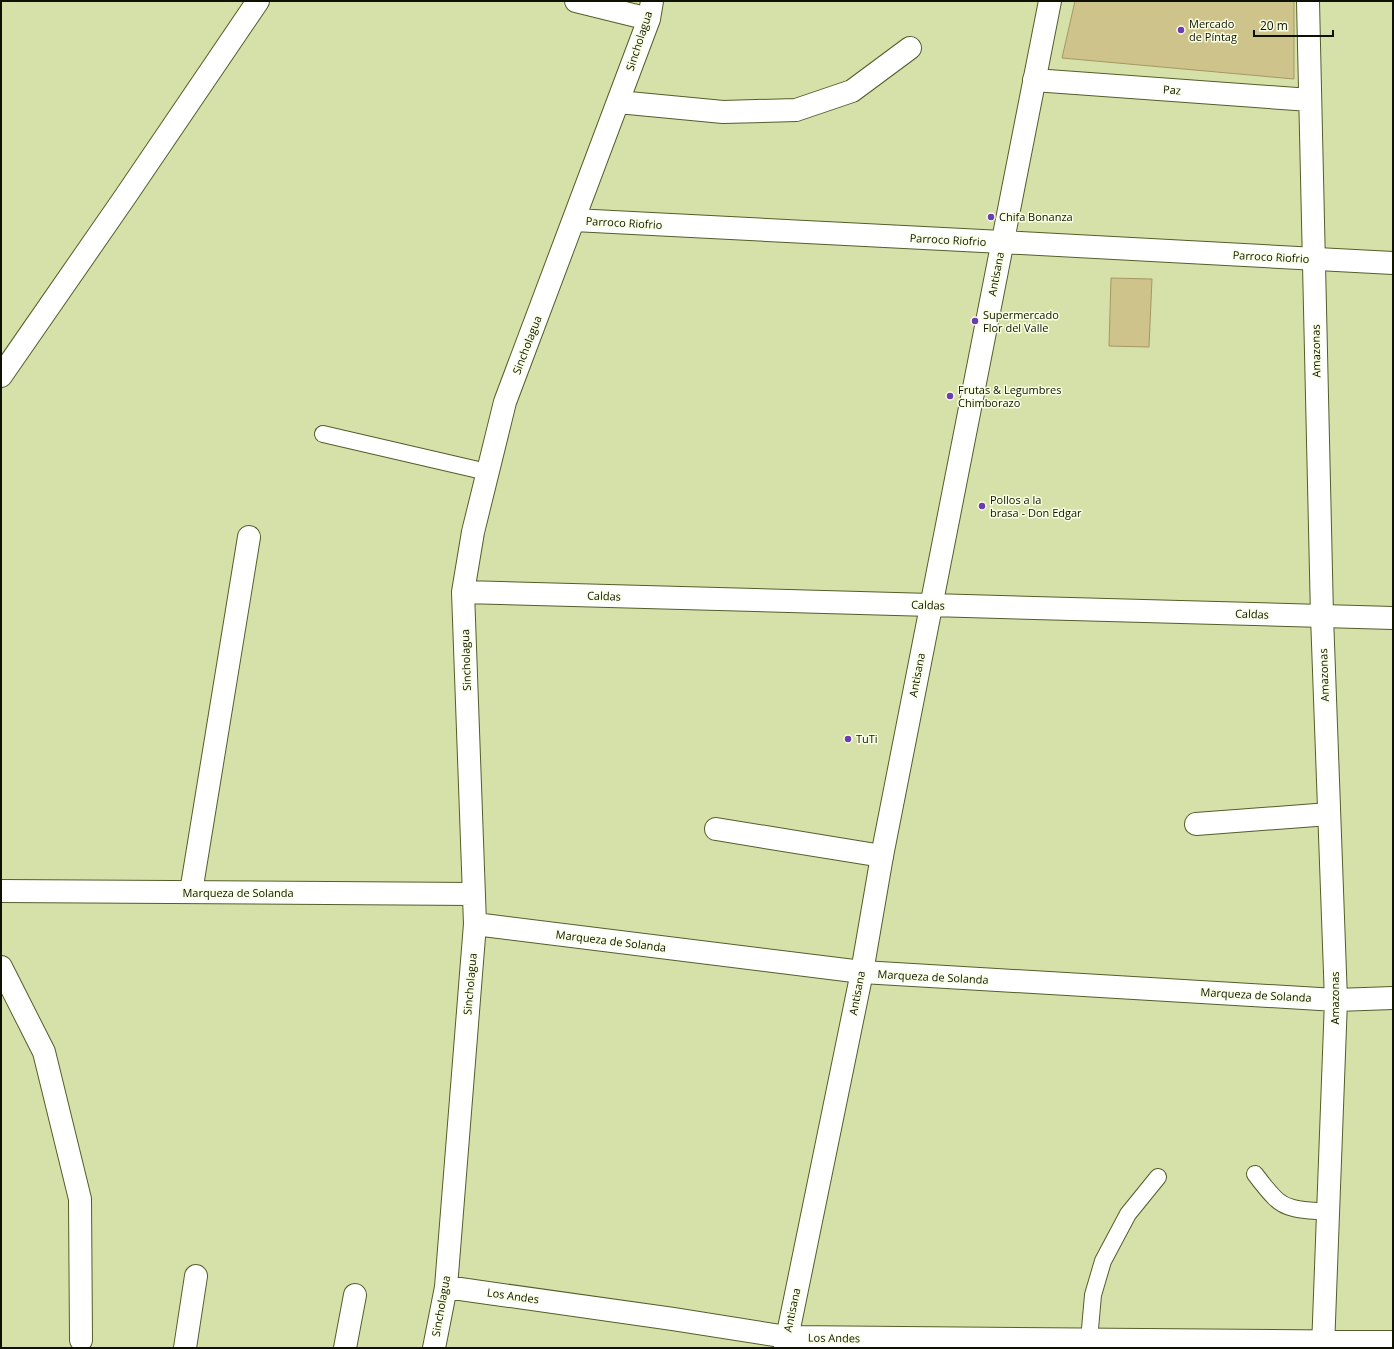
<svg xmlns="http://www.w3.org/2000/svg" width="1394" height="1349" viewBox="0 0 1394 1349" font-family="'Open Sans',sans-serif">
<rect width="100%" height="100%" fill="#d6e1a9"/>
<path fill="#cfc38c" stroke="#a49863" d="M1075,1h219v78l-232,-21z
M1111,278l41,1 -3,68 -40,-1z"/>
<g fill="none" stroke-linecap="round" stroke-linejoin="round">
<g stroke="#545d2a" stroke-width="18">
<path id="service" d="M323,434l164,38
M1255,1174c6,8 13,17 20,24 13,14 36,12 53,14
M1089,1340l4,-45 10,-34 25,-47 30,-37"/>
</g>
<g stroke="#545d2a" stroke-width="24">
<path id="minor" d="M576,1l73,18
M1308,1l14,615 14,384 -13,348
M1034,80l276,20
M618,102l105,10 73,-2 56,-19 58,-43
M574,220l428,22
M1,376l124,-179 133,-196
M463,592l468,13
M1196,824l133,-10
M716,829l166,27
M1,891l473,3
M191,892l58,-355
M475,924l387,48 474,28 57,-2
M1,967l43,85 36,147 1,141
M446,1287l227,32 114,18 606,5
M185,1348l11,-72
M345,1348l10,-53
M434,1348l12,-61 29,-363 -12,-332 10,-60 32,-130 144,-383 3,-18"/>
</g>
<g stroke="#545d2a" stroke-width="24">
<path id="tertiary" d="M1002,242l391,21
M931,605l462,13
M785,1348l77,-376 20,-116 168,-855"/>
</g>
<use href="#service" stroke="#fff" stroke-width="16"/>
<use href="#minor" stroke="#fff" stroke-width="22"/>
<use href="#tertiary" stroke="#fff" stroke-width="22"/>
</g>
<g fill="#6b3cb4" stroke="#f9ffe3" stroke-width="1.5">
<circle cx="1181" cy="30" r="4"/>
<circle cx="991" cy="217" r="4"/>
<circle cx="975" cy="321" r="4"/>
<circle cx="950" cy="396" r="4"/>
<circle cx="982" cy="506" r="4"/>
<circle cx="848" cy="739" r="4"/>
</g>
<g text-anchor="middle" stroke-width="3" stroke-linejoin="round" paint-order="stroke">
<g font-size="11" fill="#0e1100" stroke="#f9ffe3" text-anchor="start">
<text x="1189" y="28">Mercado<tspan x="1189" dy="13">de Píntag</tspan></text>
<text x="999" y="221">Chifa Bonanza</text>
<text x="983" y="319">Supermercado<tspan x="983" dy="13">Flor del Valle</tspan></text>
<text x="958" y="394">Frutas &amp; Legumbres<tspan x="958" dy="13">Chimborazo</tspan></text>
<text x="990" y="504">Pollos a la<tspan x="990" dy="13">brasa - Don Edgar</tspan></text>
<text x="856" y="743">TuTi</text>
</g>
<g font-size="11" fill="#0e1100" stroke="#f9ffe3">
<text transform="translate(639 41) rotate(-72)" y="4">Sincholagua</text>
<text transform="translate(1172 90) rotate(4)" y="4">Paz</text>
<text transform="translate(624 223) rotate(3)" y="4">Parroco Riofrio</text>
<text transform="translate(948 240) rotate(3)" y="4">Parroco Riofrio</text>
<text transform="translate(1271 257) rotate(3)" y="4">Parroco Riofrio</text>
<text transform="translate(996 274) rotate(-79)" y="4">Antisana</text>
<text transform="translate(527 345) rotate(-69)" y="4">Sincholagua</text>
<text transform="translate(1316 351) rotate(-91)" y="4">Amazonas</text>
<text transform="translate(604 596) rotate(2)" y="4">Caldas</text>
<text transform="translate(928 605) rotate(2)" y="4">Caldas</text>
<text transform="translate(1252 614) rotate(2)" y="4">Caldas</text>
<text transform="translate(466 660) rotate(-92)" y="4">Sincholagua</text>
<text transform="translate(917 675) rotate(-79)" y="4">Antisana</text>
<text transform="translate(1324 675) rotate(-92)" y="4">Amazonas</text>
<text x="238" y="897">Marqueza de Solanda</text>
<text transform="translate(611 941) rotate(7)" y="4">Marqueza de Solanda</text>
<text transform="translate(933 977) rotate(3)" y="4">Marqueza de Solanda</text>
<text transform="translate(470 984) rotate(-85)" y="4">Sincholagua</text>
<text transform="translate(857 993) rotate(-79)" y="4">Antisana</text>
<text transform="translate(1256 995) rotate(3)" y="4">Marqueza de Solanda</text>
<text transform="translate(1335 998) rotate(-90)" y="4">Amazonas</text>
<text transform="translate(513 1296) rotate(8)" y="4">Los Andes</text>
<text transform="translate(441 1306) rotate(-80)" y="4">Sincholagua</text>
<text transform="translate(792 1310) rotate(-78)" y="4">Antisana</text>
<text transform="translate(834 1338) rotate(1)" y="4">Los Andes</text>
</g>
</g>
<rect width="1394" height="1349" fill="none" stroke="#0e1100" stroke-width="4"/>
<path d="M1254 30v6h79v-6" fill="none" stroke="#0e1100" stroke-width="2"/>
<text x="1260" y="30" font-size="12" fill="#0e1100" stroke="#f9ffe3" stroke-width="3" paint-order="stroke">20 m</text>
</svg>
